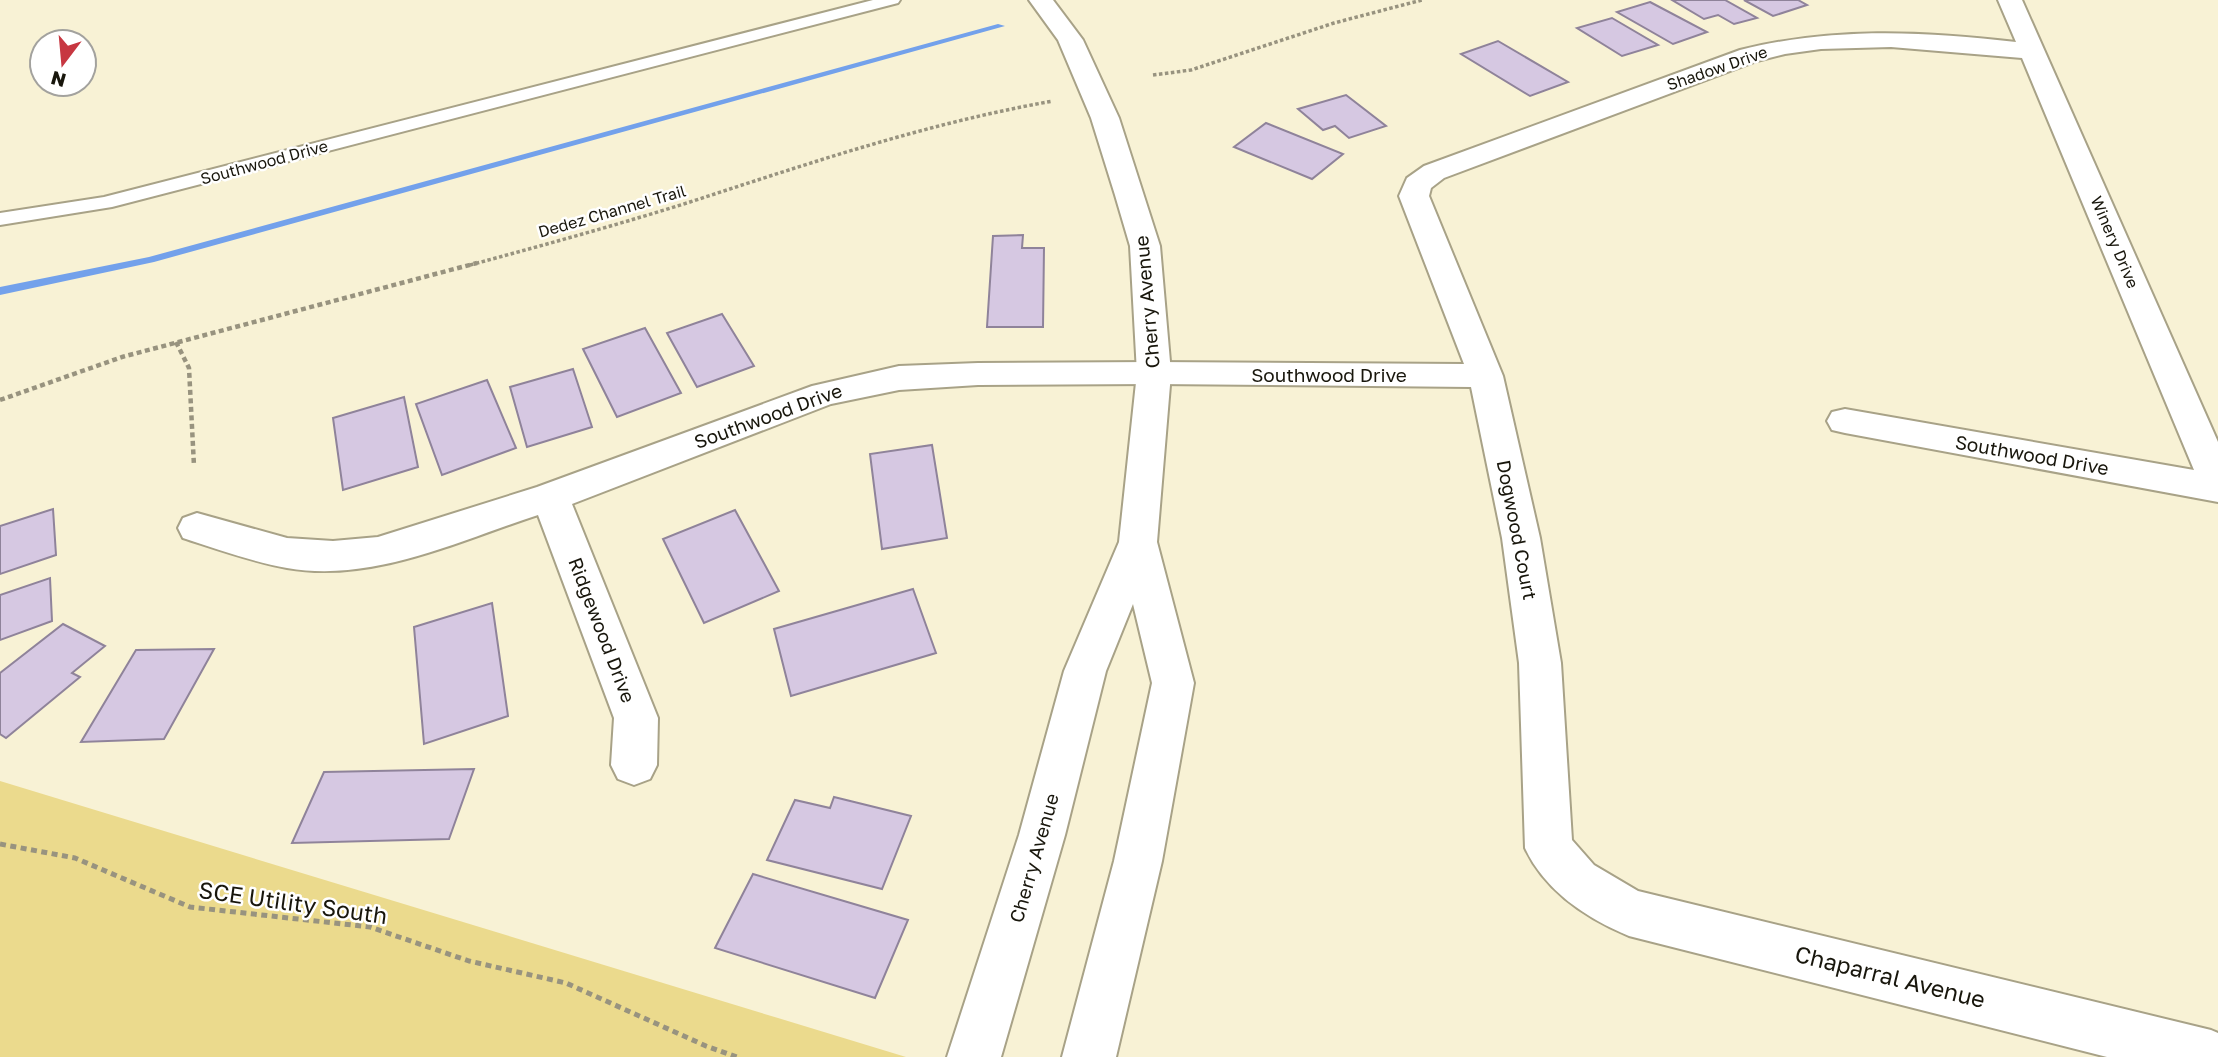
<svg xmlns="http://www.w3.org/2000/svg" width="2218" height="1057" viewBox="0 0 2218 1057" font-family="'Golos Text',sans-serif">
<rect width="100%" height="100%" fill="#f8f2d5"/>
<path fill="#ebda8d" d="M0,781l906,276h-906z"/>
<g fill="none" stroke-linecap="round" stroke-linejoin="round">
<path fill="#73a1eb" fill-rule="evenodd" d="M998,24l7,2 -851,236 -154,33v-8l149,-30z"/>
</g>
<path fill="#d6c8e2" stroke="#8f839a" stroke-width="2" d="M1672,0h53l32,18 -23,6 -16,-9 -14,4z
M1744,0h54l9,5 -34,11z
M1650,2l57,30 -34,12 -56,-32z
M1612,18l46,27 -36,11 -45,-28z
M1498,41l70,41 -38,14 -69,-42z
M1346,95l40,31 -37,12 -14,-12 -12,4 -25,-21z
M1266,123l77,31 -31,25 -78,-32z
M1023,235l-1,13h22l-1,79h-56l6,-91z
M722,314l32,52 -57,21 -30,-54z
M645,328l36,65 -64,24 -34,-68z
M573,369l19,58 -65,20 -17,-60z
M487,380l29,68 -74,27 -26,-71z
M404,397l14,70 -75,23 -10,-72z
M932,445l15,93 -65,11 -12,-95z
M53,509l3,46 -56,19v-48z
M735,510l44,81 -75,32 -41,-84z
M50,578l2,43 -52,19v-45z
M913,589l23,64 -145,43 -17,-67z
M492,603l16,113 -84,28 -10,-117z
M63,624l42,22 -33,27 8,4 -74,61 -6,-4v-61z
M214,649l-50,90 -83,3 55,-92z
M474,769l-25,70 -157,4 32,-71z
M834,797l77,19 -29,73 -115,-29 28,-60 35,8z
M753,874l155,46 -33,78 -160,-50z"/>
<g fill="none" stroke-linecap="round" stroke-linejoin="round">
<g stroke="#a8a287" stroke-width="4">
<path id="lane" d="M873,0h27l-2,3 -786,204 -112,18v-12l104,-16z"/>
</g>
<g stroke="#a8a287" stroke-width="4">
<path id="street" d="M1998,0h24l196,442v60l-373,-69 -13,-3 -5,-9 5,-9 13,-3 349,61 -172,-412 -131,-11 -70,2 -36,5 -28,7 -313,117 -13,10 -2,8 74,180 37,162 21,125 11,177 22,25 44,26 573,139 7,3v24h-111l-478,-121c-43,-18 -84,-45 -104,-88l-6,-185 -17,-125 -31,-151 -317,-3 -176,1 -79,5 -68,14 -259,100 86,214 -1,47 -7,14 -16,6 -16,-6 -7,-14 3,-47 -76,-203c-80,26 -165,68 -251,53 -34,-6 -70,-19 -104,-30l-5,-10 5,-10 14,-5 90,25 46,3 45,-4 159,-50 275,-101 87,-20 79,-3 176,-1 310,2 -65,-168 8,-18 17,-12 316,-116c92,-23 182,-19 276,-8z"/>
</g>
<g stroke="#a8a287" stroke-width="4">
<path id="secondary" d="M1029,0h24l30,40 36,78 41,128 11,127 -14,169 37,141 -32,178 -46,196h-54l52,-196 38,-178 -19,-79 -27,67 -41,164 -64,222h-54l72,-222 45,-164 55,-129 18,-169 -7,-127 -15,-51 -24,-77 -33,-78z"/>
</g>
<path stroke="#98937f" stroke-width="3.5" stroke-dasharray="3.5 2.5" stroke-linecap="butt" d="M1153,75l38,-5 143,-47 88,-23
M470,265c74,-20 147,-40 220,-63 120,-39 238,-79 363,-101"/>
<path stroke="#98937f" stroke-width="4.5" stroke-dasharray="5 3.5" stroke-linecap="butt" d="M176,342l13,26 5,98
M0,400l122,-43 355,-94"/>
<path stroke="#98937f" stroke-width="5" stroke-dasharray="6 4.5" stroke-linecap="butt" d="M0,844l75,14 115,49 180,20 99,34 97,22 140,63 31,11"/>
<use href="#lane" fill="#fff" fill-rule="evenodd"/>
<use href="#street" fill="#fff" fill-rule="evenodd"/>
<use href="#secondary" fill="#fff" fill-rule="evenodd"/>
</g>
<g text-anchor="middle" stroke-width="5" stroke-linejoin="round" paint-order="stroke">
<g font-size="16" fill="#18160c" stroke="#fff">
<text transform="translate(1717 68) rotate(-19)" y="6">Shadow Drive</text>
<text transform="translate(264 162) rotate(-15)" y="6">Southwood Drive</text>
<text transform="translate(612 211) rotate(-16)" y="6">Dedez Channel Trail</text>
<text transform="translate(2115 242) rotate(67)" y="6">Winery Drive</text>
</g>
<g font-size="19" fill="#18160c" stroke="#fff">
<text transform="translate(1147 302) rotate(-95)" y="7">Cherry Avenue</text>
<text x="1329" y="382">Southwood Drive</text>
<text transform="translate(768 416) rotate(-20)" y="7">Southwood Drive</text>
<text transform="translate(2032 455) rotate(10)" y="7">Southwood Drive</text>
<text transform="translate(1517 530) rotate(79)" y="7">Dogwood Court</text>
<text transform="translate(602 630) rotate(69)" y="7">Ridgewood Drive</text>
<text transform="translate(1034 858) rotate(-74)" y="7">Cherry Avenue</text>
</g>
<g font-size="23" fill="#18160c" stroke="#fff">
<text transform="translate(293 903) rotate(8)" y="8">SCE Utility South</text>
<text transform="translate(1890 977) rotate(14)" y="8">Chaparral Avenue</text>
</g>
</g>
<g transform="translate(63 63) rotate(196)"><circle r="33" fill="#ffffff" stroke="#a3a29e" stroke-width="2"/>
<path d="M0-5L12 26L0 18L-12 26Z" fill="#c73741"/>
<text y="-10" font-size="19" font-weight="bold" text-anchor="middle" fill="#18160c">N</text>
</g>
</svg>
